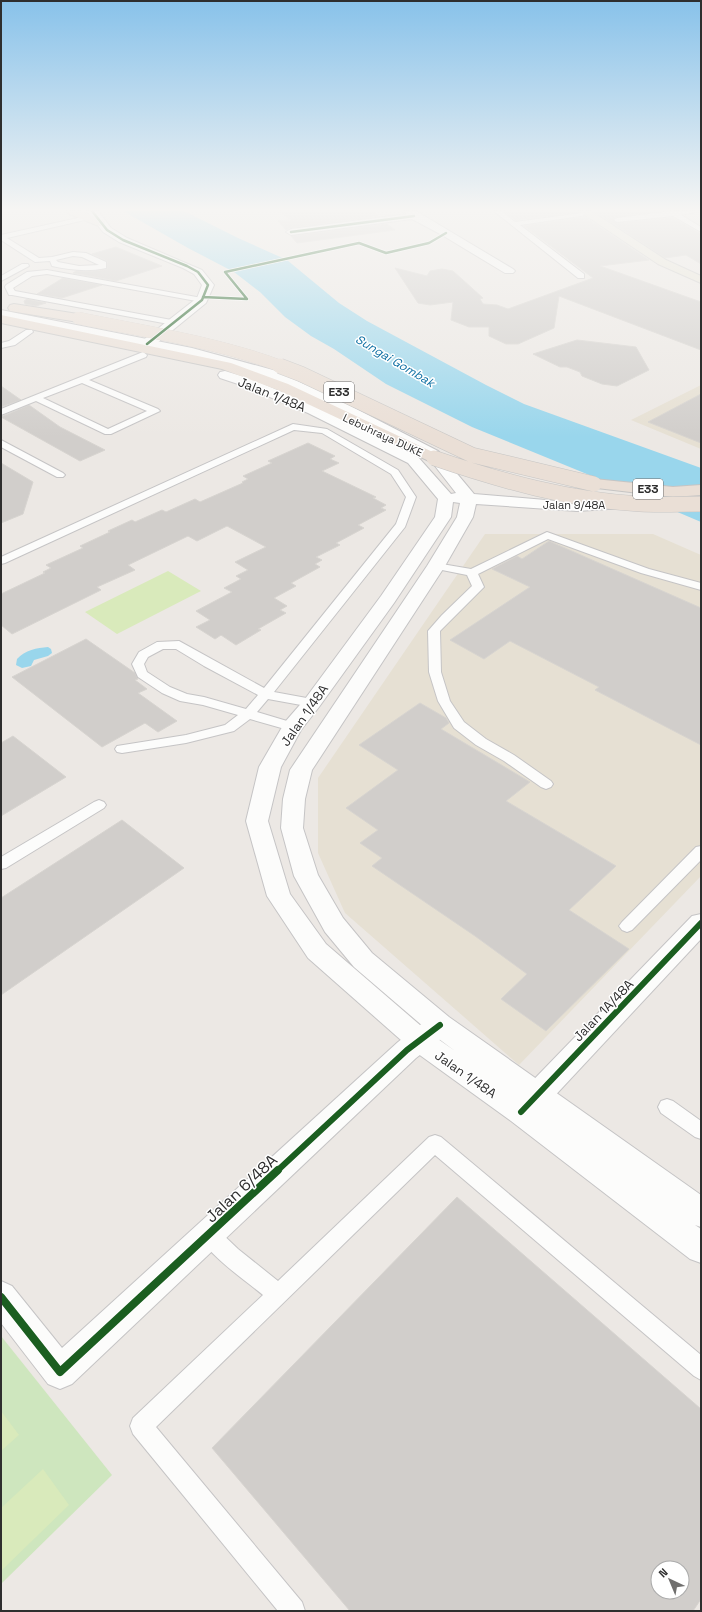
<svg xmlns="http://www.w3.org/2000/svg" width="702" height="1612" viewBox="0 0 702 1612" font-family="'Space Grotesk',sans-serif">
<rect width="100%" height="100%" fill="#ece8e4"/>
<path fill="#e6e0d3" d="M701,385v64l-70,-29z
M485,534h168l48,21v321l-182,189 -174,-152 -27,-60v-75z"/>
<path fill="#cee6be" d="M1,1336l111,139 -111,109z"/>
<path fill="#d9eabb" d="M168,571l33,20 -84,43 -32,-22z
M1,1411l18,24 -18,16z
M43,1469l26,36 -68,66v-63z"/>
<path fill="#99d6ec" d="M123,211h61l54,27 49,22 52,43 28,18 119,64 38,19 177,64v54l-80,-34 -149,-61 -86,-43 -52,-35 -23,-13 -26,-19 -25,-25 -26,-20 -46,-24z
M48,647l3,2 1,4 -4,3 -14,4 -3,6 -9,2 -6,-3 1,-6c8,-9 20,-11 31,-12z"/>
<path fill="#d1cecb" stroke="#d7d4d0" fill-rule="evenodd" d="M279,211h92l7,5 -87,12 -5,2 -8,-9 13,-1z
M504,211h74v1l-63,8z
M594,211h65l-42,6 -4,3 4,3 56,-5 28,16v30l-15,-9 -21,3z
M585,217l64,43 -49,6 101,36v48l-142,-54 -5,32 -36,16h-12l-17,-8v-9h-20l-18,-7 2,-18 -23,3 -12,-2 -23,-35 32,8 3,-5 12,-2 11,2 30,27 -3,1 3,5 14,1 11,4 85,-31 -69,-52z
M387,224l8,6 -98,13 -6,-7z
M116,247l46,19 -46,15 -43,-8 3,-2h17l14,-2v-8l-15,-7z
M63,278l39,7 -40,13 -25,-4z
M27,299l19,4 -10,3 -11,-2 -1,-3z
M577,340l59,7 13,23 -32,16 -15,-2 -20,-8 -2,-4 -13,-5h-7l-27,-13z
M1,386l20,14 -20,7z
M701,394v49l-53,-21z
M29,405l31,22 45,23 -25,11 -79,-44z
M308,443l27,13 -5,3 9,4 -17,8 54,26 -3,1 13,7 -5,3 5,2 -28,15 6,3 -28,15 4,2 -24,12 6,3 -7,4 5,3 -29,16 5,3 -22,12 13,8 -7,4 6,3 -28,16 3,1 -25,15 -15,-10 -6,4 -19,-12 14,-7 -14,-9 36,-19 -8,-4 17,-9 -5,-3 12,-6 -13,-8 31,-15 -39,-21 -30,15 -9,-5 -60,29 7,5 -38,17 4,3 -89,44 -11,-9v-31l44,-21 -2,-1 8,-4 -5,-3 37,-17 -3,-2 30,-14 -2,-1 24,-11 3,2 27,-12 4,2 29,-13 5,3 43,-19 -1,-1 6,-3 -5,-3 29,-13 -4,-2z
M1,463l32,19 -10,32 -22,9z
M549,541l152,67v137l-106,-55 4,-3 -89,-46 -26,18 -34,-19 80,-53 -38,-18 25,-13 5,3z
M86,639l49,34 3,6 -3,1 12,9 -9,4 39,28 -19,11 -13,-9 -43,24 -90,-70z
M420,703l26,15 3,5 -8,6 89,53 -24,19 110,65 -47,44 60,39 -83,82 -45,-32 26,-25 -52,-38 -103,-70 10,-8 -22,-15 18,-13 -32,-22 52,-38 -39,-25z
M13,736l53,41 -65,39v-73z
M122,820l62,48 -183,127v-97z
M457,1197l244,212v190l-8,12h-343l-138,-163zM658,1568h24v24h-24z"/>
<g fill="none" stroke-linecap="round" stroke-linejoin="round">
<g stroke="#c5c4c5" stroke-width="2">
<path id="lane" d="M494,211h7l14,11 74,-10v2l-2,1 -67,10 64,49v4h-6z
M672,211h28l-19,4 20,12v5l-28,-16 -56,6 -3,-2 3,-2z
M87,216l3,2 -1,1 -82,19 32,20 13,-1 21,-5 13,1 20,9v6c-18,4 -36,2 -54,-2l-2,-5 -15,1 -34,-22v-5zM73,256l9,1 17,8 -20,1 -21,-4 -2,-2z
M22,264h6l1,2 -28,15v-5z
M47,270l155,28 4,2 -4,2 -155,-28 -15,2 -19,12 2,3 162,30v4h-3l-162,-30h-3l-4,-8 1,-2 21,-13z
M26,330h6l1,2 -18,13 -14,3v-5l8,-2z
M143,352l4,3 -1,2 -57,23 69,29 2,2 -49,23h-6l-69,-33 -35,14v-6zM82,383l65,28 -39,18 -65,-31z
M293,424l34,5 71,41 18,27 -11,30 -131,165 38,7 4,1 2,3 -2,3 -4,1 -44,-8 -11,13 40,12 2,3 -2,3 -5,1 -42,-12 -16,12 -48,12 -64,10 -5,-1 -2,-3 2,-3 69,-11 39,-10 13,-10 -35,-10 -23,-4 -18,-8 -24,-16 -6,-13 7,-12 18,-10 22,-1 85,47 132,-164 10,-27 -15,-23 -69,-41 -28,-3 -289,133 -4,1v-7zM163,649h13l28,17 54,29 -12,14 -42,-12 -17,-3 -17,-7 -23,-15 -3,-8 4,-7z
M1,440l62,33 2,2 -2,2h-6l-56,-30z
M547,532l102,37 52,14v7l-60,-17 -93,-34 -70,35 6,13 -44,44 1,41 9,29 14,21 22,17 28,16 37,26 2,3 -2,3 -5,2 -5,-2 -37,-26 -28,-16 -22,-17 -16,-27 -9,-29 -1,-41 14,-16 30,-29 -5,-11 -35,-7 -1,-2 1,-2 4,-1 35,6z
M99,800l5,2 2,3 -2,3 -98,60 -5,1v-12l93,-55z
M701,846v14l-69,70 -5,2 -5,-2 -3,-4 3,-4 74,-75z
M667,1099l6,2 28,20v18l-6,-2 -34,-24 -3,-6 3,-6z
M435,1135l6,2 260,218v25l-7,-4 -259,-221 -279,272 146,175 3,9h-27l-145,-177 -3,-8 3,-8 130,-123c-17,-14 -55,-40 -64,-60l3,-7 7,-2 7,2 22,21 40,32 151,-144z"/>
</g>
<g stroke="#c5c4c5" stroke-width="2">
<path id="street" d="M87,211h11l13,17 16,10 75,32 12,15 -8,18 -54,44h-10l-1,-3 1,-3 55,-43 5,-13 -8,-11 -11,-6 -64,-26 -16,-10z
M405,211h11l97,58 2,2 -2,2h-8l-63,-38 -30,-16 -121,16 -5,-3 5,-3 116,-15z
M701,914v25l-166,178 -10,3 -10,-3 -4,-9 4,-9 177,-183z
M433,1019l9,3 4,8 -4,8 -26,20 -344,326 -12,5 -12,-5 -47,-61v-42l11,5 50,62 336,-306 26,-20z"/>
</g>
<g stroke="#c5c4c5" stroke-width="2">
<path id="secondary" d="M1,310l191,38 81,22 62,28 103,53 36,43 83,7 61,-1 6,2 2,3 -2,3 -47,3 -101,-7 -3,13 -28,49 -133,204 -7,29 -2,29 15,47 25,43 29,35 77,64 252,178v32l-6,-2 6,4v34l-11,-4 -179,-138 -101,-73 -102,-90 -41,-62 -21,-75 13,-54 26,-45 20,-23 76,-103 54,-79 3,-18 -30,-36 -100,-50 -67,-28 -21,-7 -2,-3 2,-3 5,-1 26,8 67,28 100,50 33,37 5,-1 -28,-36 -103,-53 -62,-28 -73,-20 -189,-38zM453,502l7,1 -3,14 -30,49 -137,204 -7,29 -2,29 13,48 31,56 29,35 77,66 24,18 -27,-19 -102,-88 -36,-50 -22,-73 13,-54 20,-37 18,-23 75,-104 57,-86z"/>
</g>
<g stroke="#c6c5c4" stroke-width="2">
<path id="primary" d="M579,211h12l75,49 35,16v7l-43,-19z"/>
</g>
<g stroke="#c6c5c4" stroke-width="2">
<path id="highway" d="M66,211h14l24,10 1,2 -5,3 -4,-1 -29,-12z
M14,304l64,10 4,1 2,3 -2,3 -4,1 -68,-11 -2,-3 2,-3z
M1,315l230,48 57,21 151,71 3,3 -3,3 -5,2 -5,-2 -151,-71 -56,-21 -221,-46z
M594,479l79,8 28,-2v10l-28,2 -85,-10 -2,-3 2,-3z"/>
</g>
<use href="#lane" fill="#fcfcfb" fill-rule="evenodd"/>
<use href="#street" fill="#fcfcfb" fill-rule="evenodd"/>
<use href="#secondary" fill="#fcfcfb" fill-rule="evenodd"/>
<use href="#primary" fill="#e8e4d6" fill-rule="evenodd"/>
<use href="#highway" fill="#eadfd6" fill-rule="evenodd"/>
<g stroke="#c6c5c4" stroke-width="12" stroke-linecap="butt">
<path id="highway-bridge-far1" d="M78,318c68,14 139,24 205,49"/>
</g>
<g stroke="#c6c5c4" stroke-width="16" stroke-linecap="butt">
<path id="highway-bridge" d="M280,366l21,8 171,81 122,29
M434,458c67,23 135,42 206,46 20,1 41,0 61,0"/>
</g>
<use href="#highway-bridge-far1" stroke="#eadfd6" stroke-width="12"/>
<use href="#highway-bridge" stroke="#eadfd6" stroke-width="15"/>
<g stroke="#fff" stroke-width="4">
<path id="cycleway-far2" d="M92,211l15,19 16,10 64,26 11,6 10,13 -6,15 -55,44
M291,232l123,-16
M203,297l44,2 -22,-27 134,-29 27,10 43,-10 17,-10"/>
</g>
<g stroke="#fff" stroke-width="8">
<path id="cycleway-far1" d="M521,1112l180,-189
M277,1171l130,-121 33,-25"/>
</g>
<g stroke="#fff" stroke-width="10">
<path id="cycleway" d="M1,1297l59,75 218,-202"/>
</g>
<use href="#cycleway-far2" stroke="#1b5e20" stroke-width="2.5"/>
<use href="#cycleway-far1" stroke="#1b5e20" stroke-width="6"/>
<use href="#cycleway" stroke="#1b5e20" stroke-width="8"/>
</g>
<linearGradient id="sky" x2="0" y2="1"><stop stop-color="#88c2ea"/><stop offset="0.48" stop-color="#f6f5f3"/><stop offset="1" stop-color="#f6f5f3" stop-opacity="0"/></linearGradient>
<rect width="702" height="437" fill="url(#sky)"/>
<g text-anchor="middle" stroke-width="3" stroke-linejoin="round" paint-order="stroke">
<g font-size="11" fill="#2e2e2e" stroke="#fff">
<text transform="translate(383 435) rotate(25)" y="4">Lebuhraya DUKE</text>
<text x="574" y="509">Jalan 9/48A</text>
</g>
<g font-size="12" font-style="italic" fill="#0d6fa3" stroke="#fff">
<text transform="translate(395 361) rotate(31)" y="4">Sungai Gombak</text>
</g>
<g fill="#fff" stroke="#6d6d6d" stroke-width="1">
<rect x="324" y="382" width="30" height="20" rx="3"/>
<rect x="633" y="479" width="30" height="20" rx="3"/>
</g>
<g font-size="12" font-weight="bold" fill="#2e2e2e">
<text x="339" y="396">E33</text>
<text x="648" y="493">E33</text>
</g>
<g font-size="13" fill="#2e2e2e" stroke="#fff">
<text transform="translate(272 394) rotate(22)" y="5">Jalan 1/48A</text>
<text transform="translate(304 715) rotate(-55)" y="5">Jalan 1/48A</text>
<text transform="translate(603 1010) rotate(-46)" y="5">Jalan 1A/48A</text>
<text transform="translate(466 1074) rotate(35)" y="5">Jalan 1/48A</text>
</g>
<g font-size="16" fill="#2e2e2e" stroke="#fff">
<text transform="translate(241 1188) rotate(-43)" y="6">Jalan 6/48A</text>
</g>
</g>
<rect width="702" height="1612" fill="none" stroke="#2e2e2e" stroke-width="4"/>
<g transform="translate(670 1580) rotate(316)"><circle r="19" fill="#ffffff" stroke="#ababab"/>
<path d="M0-3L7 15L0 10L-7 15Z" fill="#706f6e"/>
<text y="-6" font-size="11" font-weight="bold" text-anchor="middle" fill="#2e2e2e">N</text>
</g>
</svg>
